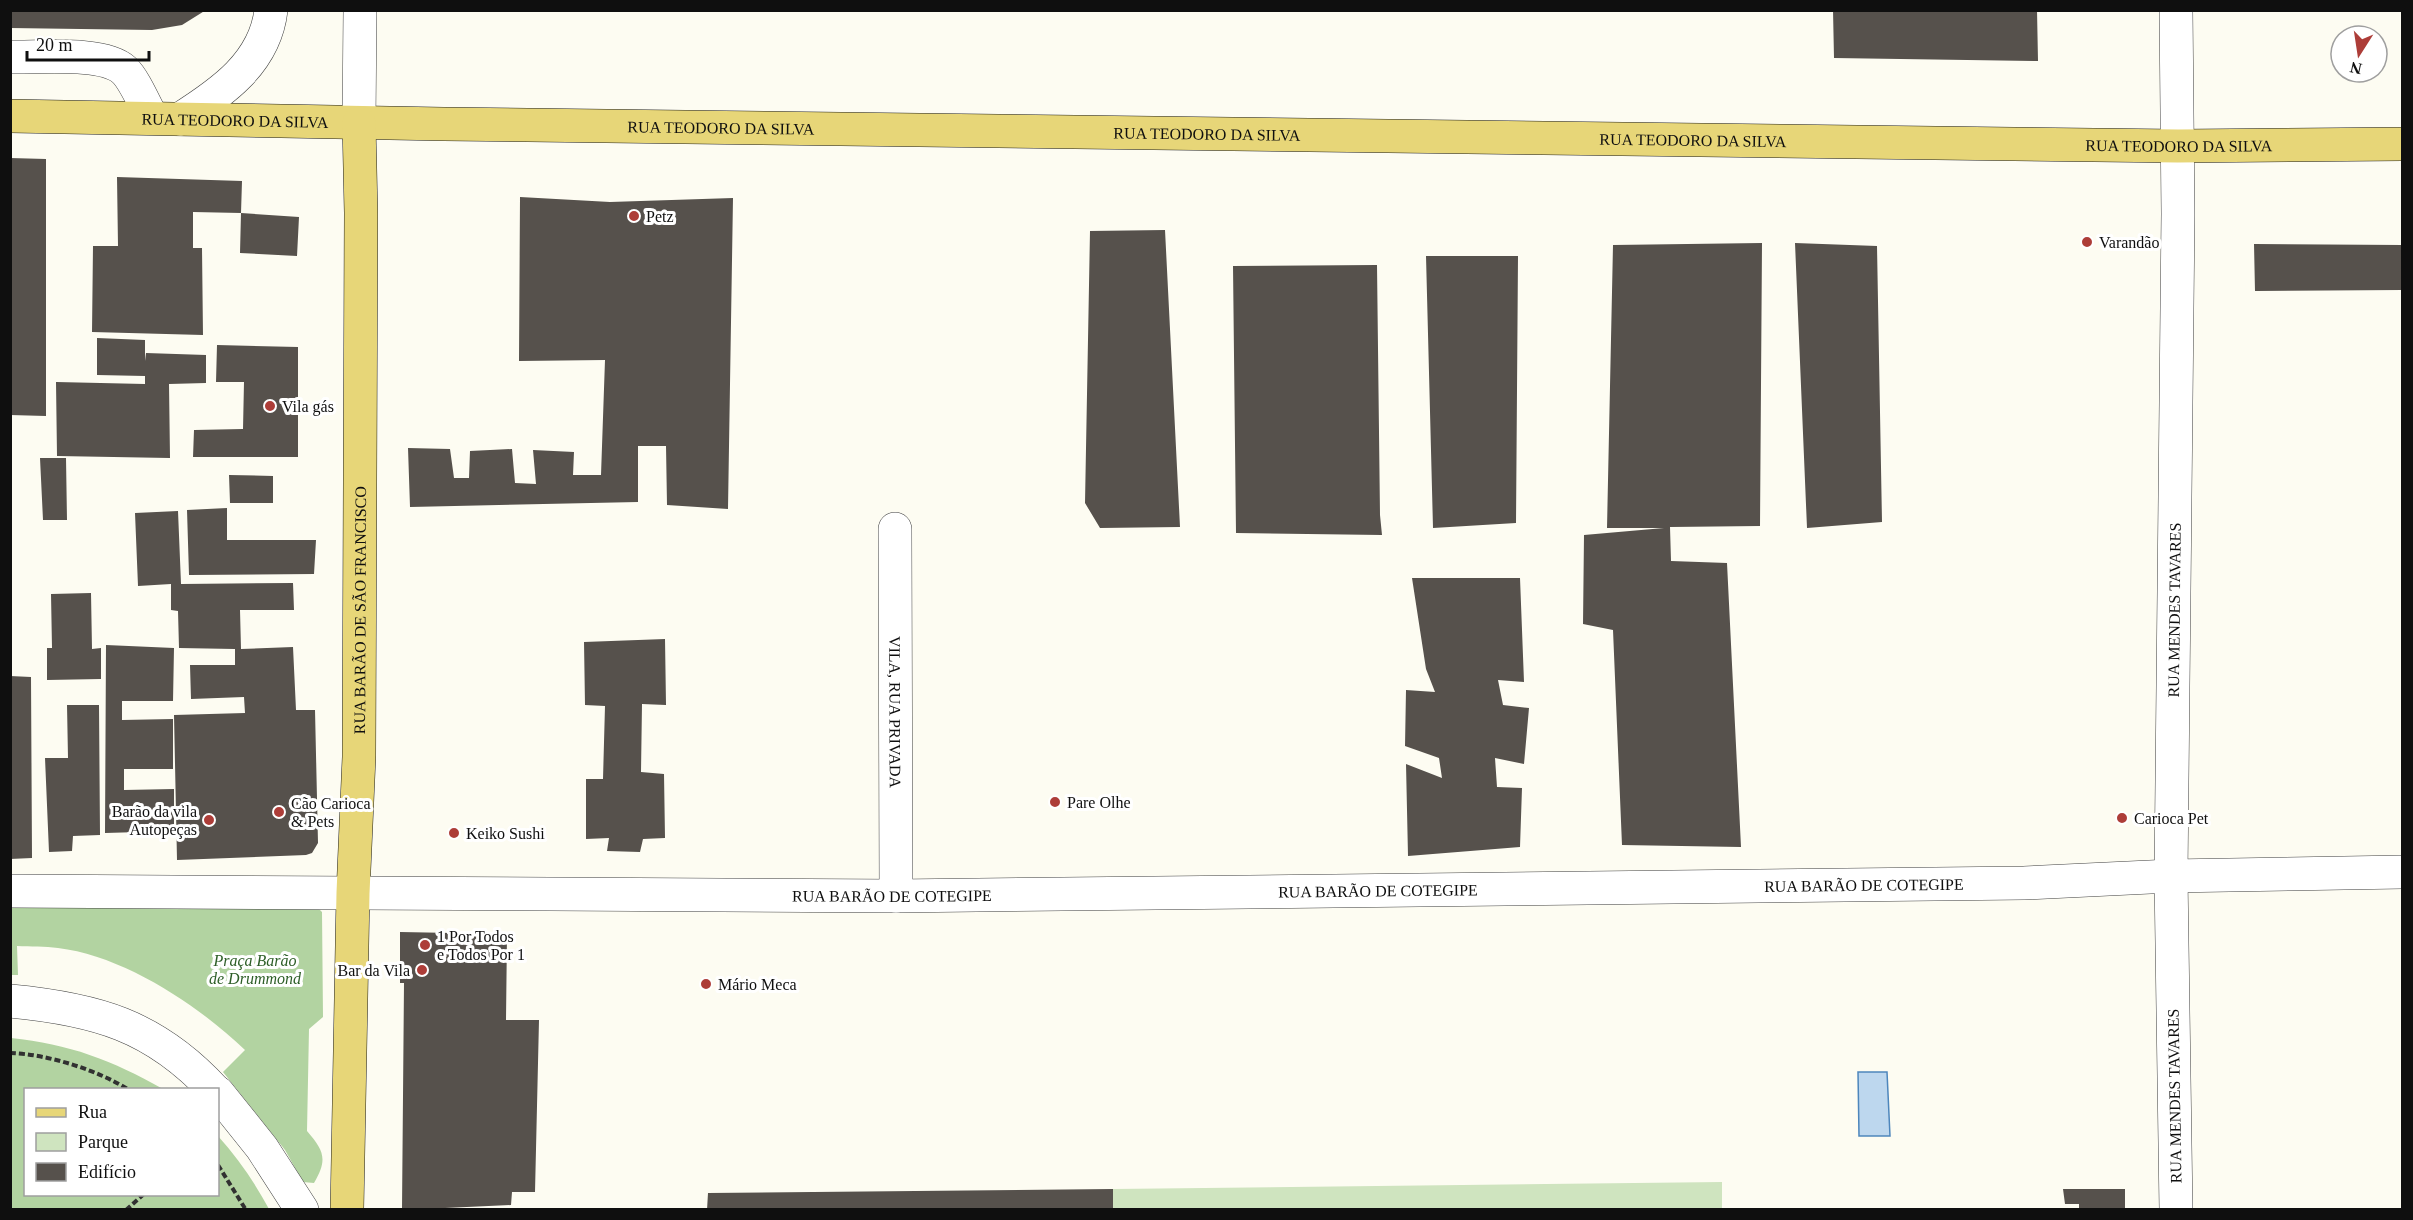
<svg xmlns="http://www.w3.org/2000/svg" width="2413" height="1220" viewBox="0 0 2413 1220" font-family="'Times New Roman',serif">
<rect width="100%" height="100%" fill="#fdfcf2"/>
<path fill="#cfe4bf" d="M1722,1182v27l-609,1v-21z"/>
<path fill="#b2d3a1" d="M311,901l11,11 1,105 -14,12 -2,102c17,20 21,28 7,52l-11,-1 -18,-32 -62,-78 22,-22c-47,-45 -121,-94 -187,-102 -13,-2 -27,-1 -41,-2l1,29h-7v-72z
M11,1038c58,6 101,22 152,51l-137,1v104h192v-58c20,22 37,47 51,73h-258z"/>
<path fill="#bdd7ee" stroke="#4d86bc" stroke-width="1.5" d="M1858,1072h29l3,64h-31z"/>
<path fill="#56514c" d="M10,10h196l-24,15 -30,5 -142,-2z
M1833,10h204l1,51 -204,-3z
M10,158l36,1v257l-36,-1z
M117,177l125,4 -1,32 -48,-1v36h9l1,87 -111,-3 1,-86h25z
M520,197l90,5 123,-4 -5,311 -61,-4 -1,-59h-28v56l-228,5 -2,-59 42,1 4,29h15l1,-27 42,-2 3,34 21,1 -3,-34 41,2 -1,23h28l4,-115 -86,1z
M241,213l58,4 -2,39 -57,-3z
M1165,230l15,297 -80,1 -15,-25 5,-272z
M1762,243l-2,283 -90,1 1,34 56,2 14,284 -119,-2 -9,-215 -30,-6 1,-89 80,-7h-57l6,-283z
M1795,243l82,3 5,276 -75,6z
M2254,244l148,1v45l-147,1z
M1426,256h92l-2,267 -83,5z
M1377,265l3,250 2,20 -146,-2 -3,-267z
M97,338l48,2v21l1,-8 60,2v28l-37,1 1,74 -113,-2 -1,-74 89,2v-8l-48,-1z
M217,345l81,2v110h-105l1,-27 49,-1 1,-47h-28z
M40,458h26l1,62h-24z
M229,475l44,1v27h-43z
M227,508v32h89l-2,34 -125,1 -2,-65z
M178,511l3,73 112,-1 1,27h-54l1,39 52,-2 3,63h19l3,133 -6,10 -6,2 -129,5 -3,-145 71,-2 -1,-16 -53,2 -1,-34h45v-16l-56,-1 -1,-37 -7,-1v-26l-33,2 -3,-73z
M1412,578h108l4,104 -26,-2 5,25 26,3 -5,56 -29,-6 2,29 25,1 -2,59 -112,9 -2,-92 36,14 -3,-20 -34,-12 1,-56 29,2 -9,-23z
M91,593l1,56 9,-1v31l-54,1v-32h5l-1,-54z
M665,639l1,66 -24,-1 -1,68 23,2 1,64 -22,1 -3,13 -33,-1 2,-13 -23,1v-60h17l2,-73 -20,-1 -1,-63z
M106,645l68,3 -1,53h-51v19l51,-1v50h-49v21l50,-1v42l-69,2z
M10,676l21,1 1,181 -22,1z
M67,705h32l1,130 -27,1 -1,15 -23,1 -4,-94h23z
M400,932l107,2 -1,86h33l-4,172h-23l-1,13 -109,5 2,-227h-4z
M1113,1189v21h-406l1,-17z
M2063,1189h62v21h-46v-6h-14z"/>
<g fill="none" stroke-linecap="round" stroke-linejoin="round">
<g stroke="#424242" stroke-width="34">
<g id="minor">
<path d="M10,57c29,1 93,-6 114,13 10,9 21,35 28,48"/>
<path d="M180,119c41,-26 85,-56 91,-109"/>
<path d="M359,123l1,-113"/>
<path id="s1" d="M895,529l1,367"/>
<path id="s2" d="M10,891l886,5 1128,-13 147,-7 231,-4"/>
<path d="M10,1001c85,8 144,24 204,89"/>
<path d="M218,1093l44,55 40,62"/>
<path id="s3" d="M2176,1210l-5,-334 7,-662 -2,-204"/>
</g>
</g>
<g stroke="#202020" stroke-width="34">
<g id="major">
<path id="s4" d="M10,116l434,8 1734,22 224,-2"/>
<path id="s5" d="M347,1210l6,-317 6,-136 2,-544 -2,-90"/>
</g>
</g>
<path stroke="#313131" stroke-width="4" stroke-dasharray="6 3" stroke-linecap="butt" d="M10,1053c37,1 88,17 119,37
M218,1165l28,45
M126,1210l18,-16"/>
<use href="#minor" stroke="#fff" stroke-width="33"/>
<use href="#major" stroke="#e7d678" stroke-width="33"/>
</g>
<g fill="#ad3d38" stroke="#fff" stroke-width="2">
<circle cx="634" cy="216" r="6"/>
<circle cx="2087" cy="242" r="6"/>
<circle cx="270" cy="406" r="6"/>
<circle cx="1055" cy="802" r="6"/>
<circle cx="279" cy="812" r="6"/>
<circle cx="2122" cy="818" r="6"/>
<circle cx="209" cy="820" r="6"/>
<circle cx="454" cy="833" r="6"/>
<circle cx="425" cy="945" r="6"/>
<circle cx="422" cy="970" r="6"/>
<circle cx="706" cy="984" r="6"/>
</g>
<g text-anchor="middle" stroke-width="6" stroke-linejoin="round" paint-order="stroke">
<g font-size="16" fill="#0f0f0f" stroke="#fff">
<text dy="6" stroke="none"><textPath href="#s4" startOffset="225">RUA TEODORO DA SILVA</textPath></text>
<text dy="6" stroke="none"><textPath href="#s4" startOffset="711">RUA TEODORO DA SILVA</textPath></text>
<text dy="6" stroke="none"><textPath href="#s4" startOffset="1197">RUA TEODORO DA SILVA</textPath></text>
<text dy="6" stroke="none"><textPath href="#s4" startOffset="1683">RUA TEODORO DA SILVA</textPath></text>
<text dy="6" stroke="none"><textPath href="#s4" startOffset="2169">RUA TEODORO DA SILVA</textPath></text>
<text dy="6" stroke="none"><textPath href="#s5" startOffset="600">RUA BARÃO DE SÃO FRANCISCO</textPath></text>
<text dy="6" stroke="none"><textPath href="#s3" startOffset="600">RUA MENDES TAVARES</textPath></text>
<text dy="6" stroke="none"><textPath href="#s1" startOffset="183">VILA, RUA PRIVADA</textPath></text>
<text dy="6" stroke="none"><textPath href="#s2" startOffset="1854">RUA BARÃO DE COTEGIPE</textPath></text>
<text dy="6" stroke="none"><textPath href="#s2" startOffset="1368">RUA BARÃO DE COTEGIPE</textPath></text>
<text dy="6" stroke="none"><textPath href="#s2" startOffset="882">RUA BARÃO DE COTEGIPE</textPath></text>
<text transform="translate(2174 1096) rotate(-91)" y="6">RUA MENDES TAVARES</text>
</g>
<g font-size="16" fill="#0f0f0f" stroke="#fff" text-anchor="start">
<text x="646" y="222">Petz</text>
<text x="2099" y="248">Varandão</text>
<text x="282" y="412">Vila gás</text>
<text x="1067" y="808">Pare Olhe</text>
<text x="291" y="809">Cão Carioca<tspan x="291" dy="18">&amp; Pets</tspan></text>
<text x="197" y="817" text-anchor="end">Barão da vila<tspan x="197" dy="18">Autopeças</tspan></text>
<text x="2134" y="824">Carioca Pet</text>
<text x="466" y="839">Keiko Sushi</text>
<text x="437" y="942">1 Por Todos<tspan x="437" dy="18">e Todos Por 1</tspan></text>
<text x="410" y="976" text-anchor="end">Bar da Vila</text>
<text x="718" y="990">Mário Meca</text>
</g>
<g font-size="16" font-style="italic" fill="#2d5e27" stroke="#fff">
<text x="255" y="966">Praça Barão<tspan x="255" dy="18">de Drummond</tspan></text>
</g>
</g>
<rect width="2413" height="1220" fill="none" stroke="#0f0f0f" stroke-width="24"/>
<rect x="24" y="1088" width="195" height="108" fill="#ffffff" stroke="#9f9f9f" stroke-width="1.5"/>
<rect x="36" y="1108" width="30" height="9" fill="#e7d678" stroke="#9f9f9f" stroke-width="1.5"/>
<text x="78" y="1118" font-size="18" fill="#0f0f0f">Rua</text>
<rect x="36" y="1133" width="30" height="18" fill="#cfe4bf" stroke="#9f9f9f" stroke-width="1.5"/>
<text x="78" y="1148" font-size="18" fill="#0f0f0f">Parque</text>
<rect x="36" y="1163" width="30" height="18" fill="#56514c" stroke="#9f9f9f" stroke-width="1.5"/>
<text x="78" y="1178" font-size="18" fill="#0f0f0f">Edifício</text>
<g transform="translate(2359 54) rotate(192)"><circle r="28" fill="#ffffff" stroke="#9f9f9f" stroke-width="1.5"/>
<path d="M0-4.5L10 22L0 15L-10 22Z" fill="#ad3d38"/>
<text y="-9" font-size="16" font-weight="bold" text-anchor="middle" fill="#0f0f0f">N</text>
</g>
<path d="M27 51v9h122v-9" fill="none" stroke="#0f0f0f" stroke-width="3"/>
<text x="36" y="51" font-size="18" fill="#0f0f0f" stroke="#ffffff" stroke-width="4.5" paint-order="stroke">20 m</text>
</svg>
